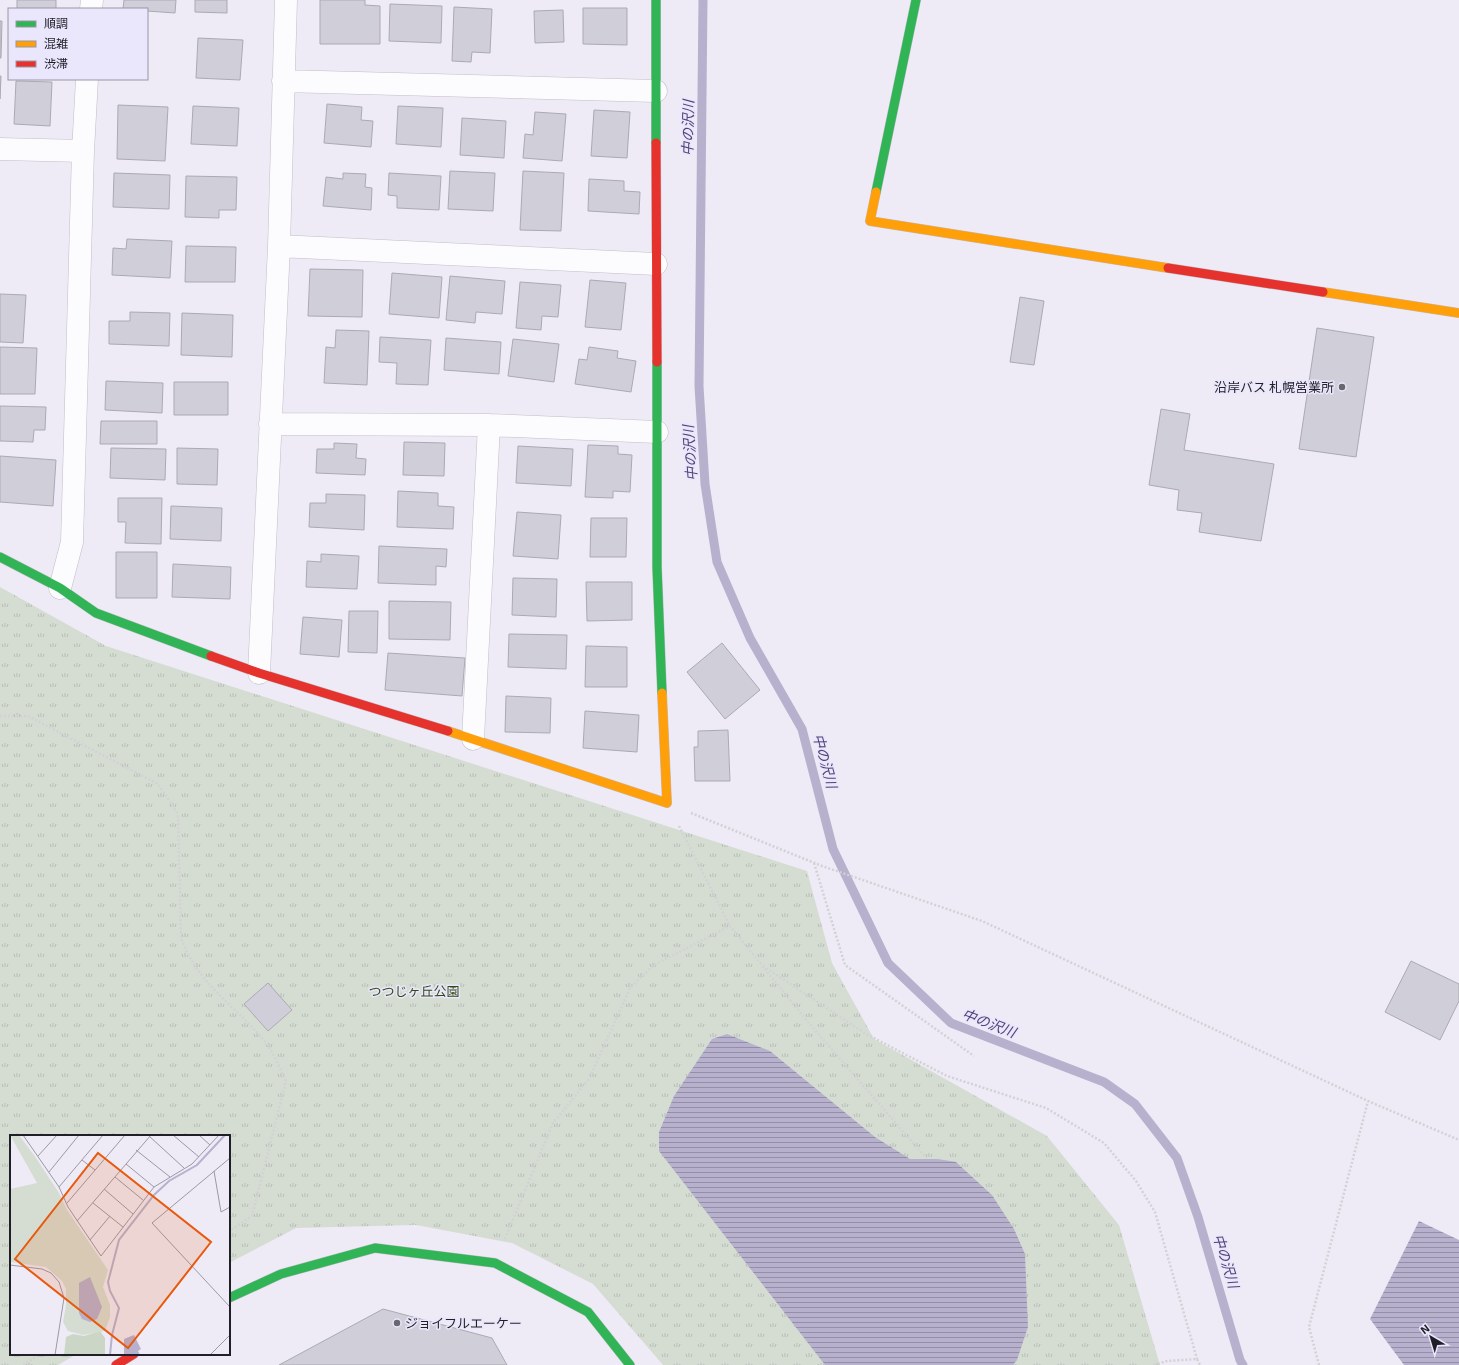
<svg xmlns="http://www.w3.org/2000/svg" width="1459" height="1365" viewBox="0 0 1459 1365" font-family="'Exo 2','Noto Sans JP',sans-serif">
<defs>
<pattern id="park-tufts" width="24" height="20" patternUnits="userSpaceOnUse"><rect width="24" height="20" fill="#d5ddd3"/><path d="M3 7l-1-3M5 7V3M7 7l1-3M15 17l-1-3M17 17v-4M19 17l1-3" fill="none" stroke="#b7bdb5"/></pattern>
<pattern id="water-rules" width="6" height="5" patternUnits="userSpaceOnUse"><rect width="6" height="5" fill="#b7b1ce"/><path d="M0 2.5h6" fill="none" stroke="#948fa7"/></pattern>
</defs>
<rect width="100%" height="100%" fill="#eeebf7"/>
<path fill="url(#park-tufts)" d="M0,587l106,59 701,225 25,92 42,76 173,97 72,89 41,140h-497l-70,-81 -81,-41 -96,-18 -120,3 -67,35v-127h-218v218h66l-19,11h-58z"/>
<path fill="url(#water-rules)" d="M727,1034l43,17 105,86 35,22h28l18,3 36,33 22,34 11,25 3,73 -11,33 -4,5h-188l-166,-214v-19l15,-36 38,-57z
M1419,1221l40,19v125h-55l-34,-46z"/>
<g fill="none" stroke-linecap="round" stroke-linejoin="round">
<path stroke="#b7b1ce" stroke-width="9" d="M703,0l-4,386 6,98 12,78 33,76 52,91 31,120 55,114 63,60 153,59 31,22 42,54 21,59 42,143 3,5"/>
</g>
<path fill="#d0ced8" stroke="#abaab3" d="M17,0h39v9h-39z
M124,0h52l-1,13 -28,-2v-2h-24z
M195,0h32v13l-32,-1z
M320,0h45v5l15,1v38h-60z
M390,4l52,2 -1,37 -52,-2z
M454,7l38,2 -2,44 -18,-1 -1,10 -19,-1z
M583,8h44v37l-44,-1z
M563,10l1,32 -29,1 -1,-32z
M0,21h2l-1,37h-1z
M198,38l45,2 -3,40 -44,-2z
M0,76h1l-1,23z
M16,81l36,1 -2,44 -36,-2z
M327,104l35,3 -1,13 12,1 -2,26 -47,-4z
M118,105l50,2 -3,54 -48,-2z
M193,106l46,2 -2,38 -46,-2z
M398,106l45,2 -2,39 -45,-3z
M594,110l36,2 -3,46 -36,-2z
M535,112l31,2 -4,47 -39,-3 2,-24 8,1z
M462,118l44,3 -2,37 -44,-3z
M450,171l45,2 -2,38 -45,-2z
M523,171l41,2 -3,58 -41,-1z
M114,173l56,2 -1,34 -56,-2z
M343,173l23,1 -1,13 7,1 -1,22 -48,-4 3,-29 17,2z
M389,173l52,3 -2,34 -42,-2v-12l-9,-1z
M186,176l51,1 -1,33h-17v8l-34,-1z
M589,179l35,2v10l16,1 -1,22 -51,-3z
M127,239l45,2 -2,37 -58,-3 1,-27 13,1z
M186,246l50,1 -1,35h-50z
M310,269l53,1 -1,47 -54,-1z
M392,273l50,4 -3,41 -50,-4z
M450,276l55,5 -3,33 -26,-2 -1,11 -29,-3z
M590,280l36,3 -5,47 -36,-3z
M520,282l41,3 -3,32 -16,-1 -1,14 -25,-2z
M0,294l26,1 -3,48 -23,-1z
M1020,297l24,4 -10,64 -24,-3z
M130,312l40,1 -1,33 -60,-2v-23h21z
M182,313l51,2 -1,42 -51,-2z
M1317,328l57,9 -18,120 -57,-8z
M336,330l33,1 -2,54 -43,-2 2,-36 9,1z
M380,337l51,3 -3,45 -32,-1 1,-21 -18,-1z
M446,338l55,4 -2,32 -55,-4z
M513,339l46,5 -5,38 -46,-6z
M0,347l37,1 -2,46h-35z
M589,347l29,4 -1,7 19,3 -5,31 -56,-8 4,-25 8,1z
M106,381l57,2 -1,30 -57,-3z
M174,382h54v33h-54z
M0,406l46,1 -1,23h-11l-1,12 -33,-1z
M1161,409l29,5 -6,36 90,14 -13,77 -62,-9 3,-19 -25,-3 2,-20 -30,-5z
M101,421h56v23h-57z
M404,442l41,1 -1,33 -41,-1z
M334,443l23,1 -1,14 10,1 -1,16 -49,-2 1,-24h17z
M588,445l30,1v8l14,1 -2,37 -17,-1v7l-28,-1z
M518,446l55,3 -2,37 -55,-3z
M111,448l55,1 -1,31 -55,-2z
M177,448l41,1 -1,36 -40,-1z
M0,456l56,4 -3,46 -53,-4z
M398,491l40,2v13l16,1 -1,22 -56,-2z
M326,494l39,1 -1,35 -55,-3 1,-24h16z
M118,498h44l-1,46 -36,-1 1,-21h-8z
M171,506l51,2 -1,33 -51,-2z
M517,512l44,3 -3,44 -45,-3z
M591,518h36l-1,39h-36z
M379,546l68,3 -1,18 -10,-1v19l-58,-2z
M116,552h41v46h-41z
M321,554l38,2 -2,33 -51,-2 1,-26 14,1z
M173,564l58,3 -1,32 -58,-2z
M513,578l44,1 -1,38 -44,-2z
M586,582h46v38l-45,1z
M389,601l62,1 -1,38 -61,-1z
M349,611h29l-1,42 -29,-1z
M303,617l39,3 -3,37 -39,-3z
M509,634l58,1 -1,34 -58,-2z
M722,643l38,47 -35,29 -38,-47z
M586,646l41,1v40h-42z
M388,653l77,5 -3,38 -77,-6z
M506,696l45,2 -1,35 -45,-1z
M585,711l54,4 -2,37 -54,-4z
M728,730l2,51h-35l-1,-34h4v-16z
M1411,961l48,23v17l-19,39 -55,-28z
M268,983l24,27 -24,21 -24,-27z
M383,1309l109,29 15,27h-228z"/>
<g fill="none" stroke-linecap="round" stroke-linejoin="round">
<g stroke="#c0bec7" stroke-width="23">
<path id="street" d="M91,9l1,-9
M283,81l373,10
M0,149l83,2
M279,246l377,18
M270,424l219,1 168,7
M60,588l12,-46 11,-391 4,-72
M259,673l20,-427 7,-246
M473,739l16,-314"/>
</g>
<g stroke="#c0bec7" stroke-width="10">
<path id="fast" d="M656,0v143
M876,192l40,-192
M657,362v205l5,126
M0,557l60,31 36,25 115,43
M229,1298l52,-24 94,-26 120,15 93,49 42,53"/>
</g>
<g stroke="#c0bec7" stroke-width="10">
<path id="slow" d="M876,192l-6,29 298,47
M1323,292l136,21
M448,731l219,72 -5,-110"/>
</g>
<g stroke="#c0bec7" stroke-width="10">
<path id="jam" d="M656,143l1,219
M1168,268l155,24
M211,656l48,17 189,58
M116,1365l18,-11"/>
</g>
<path stroke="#d2d2d4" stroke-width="2.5" stroke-dasharray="2 2" stroke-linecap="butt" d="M0,716h28l130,68 20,30 3,124c17,46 51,65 81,100 11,12 17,29 24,43l-34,135 -23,15
M691,813l131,53 160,55 386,180 91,39
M679,826l51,100
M814,863l31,102 129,91
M763,966l103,68 81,42 99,32 58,35 32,38 19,31 42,147
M505,1239l48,-116 36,-44 41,-91 24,-23 76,-39 73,90 123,142
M23,1365l17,-11
M1154,1365l13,-4 30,-2 3,6
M1319,1365l-10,-38 59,-226"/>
<use href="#street" stroke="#fcfcfe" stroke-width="22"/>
<use href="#fast" stroke="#30b455" stroke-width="9"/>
<use href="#slow" stroke="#ff9f0a" stroke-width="9"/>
<use href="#jam" stroke="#e5322d" stroke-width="9"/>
</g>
<g fill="#68666f" stroke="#eae6fc" stroke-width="1.5">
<circle cx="1342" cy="387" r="4"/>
<circle cx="397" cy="1323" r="4"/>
</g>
<g text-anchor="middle" stroke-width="3" stroke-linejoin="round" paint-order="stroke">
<g font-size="13" fill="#201e26" stroke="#eae6fc" text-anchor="end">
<text x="1334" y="392">沿岸バス 札幌営業所</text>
<text x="405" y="1328" text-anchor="start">ジョイフルエーケー</text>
</g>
<g font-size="13" fill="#304a15" stroke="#eae6fc">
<text x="414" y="996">つつじヶ丘公園</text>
</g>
<g font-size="14" font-style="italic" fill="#514478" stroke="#eae6fc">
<text transform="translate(688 128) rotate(-89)" y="5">中の沢川</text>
<text transform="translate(690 453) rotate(-94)" y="5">中の沢川</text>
<text transform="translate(825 761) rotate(75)" y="5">中の沢川</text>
<text transform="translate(989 1023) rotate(21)" y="5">中の沢川</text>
<text transform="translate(1226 1261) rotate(73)" y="5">中の沢川</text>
</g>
</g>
<g transform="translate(10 1135)">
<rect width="220" height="220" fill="#eeebf7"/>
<path d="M90,196l5,7v17h-41l2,-18 7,-3 11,2z" fill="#cbd6c7"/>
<path d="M0,0h9l17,23 23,35 8,17 41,60 -5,17 7,18v12l-5,14 -22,4 -15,-4 -5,-9 3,-17v-16l-4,-8 -16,-14 -36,-5v-73l27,-6z" fill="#d5ddd3"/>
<path d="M80,142l12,30 -5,12 -7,3 -8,-3 -3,-6v-30zM124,200l7,14 -3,2 2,4h-16v-16z" fill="#b7b1ce"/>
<path fill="none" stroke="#b7b1ce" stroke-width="2" d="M100,220l2,-20 7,-27 -9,-17 -2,-9 11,-42 35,-45 15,-14 28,-16 28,-30"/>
<path fill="none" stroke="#9c99a3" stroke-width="1" d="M13,0l36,52 9,20 33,49 53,-69 38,-23 27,-29M163,0l26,22M189,0l11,10M139,1l35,32M126,15l34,27M28,21l19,-21M220,23l-78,65 78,84M72,25l13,10M116,29l28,23M204,36l7,41 9,-5M39,37l30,-37M105,42l28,23M49,52l44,-52M94,54l29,25M57,68l58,-68M83,68l30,24M67,86l74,-86M80,105l20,-24M0,130l32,4 9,4 8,9 5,16 -9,57M200,220l20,-20"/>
<path fill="#e8590c" fill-opacity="0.15" stroke="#e8590c" stroke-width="2" d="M88,18l113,89 -83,106 -113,-89z"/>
<rect width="220" height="220" fill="none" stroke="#201e26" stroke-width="2"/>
</g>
<rect x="8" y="8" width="140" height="72" fill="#eae6fc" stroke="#9996a6"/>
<rect x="16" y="21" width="20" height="6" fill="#30b455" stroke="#9996a6"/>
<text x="44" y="28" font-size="12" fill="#201e26">順調</text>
<rect x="16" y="41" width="20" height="6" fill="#ff9f0a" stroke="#9996a6"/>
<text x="44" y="48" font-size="12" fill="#201e26">混雑</text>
<rect x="16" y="61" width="20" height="6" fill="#e5322d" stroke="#9996a6"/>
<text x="44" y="68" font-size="12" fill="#201e26">渋滞</text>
<g transform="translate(1431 1337) rotate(322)" stroke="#eae6fc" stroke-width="3" paint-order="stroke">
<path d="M0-3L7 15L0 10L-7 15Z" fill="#201e26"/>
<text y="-6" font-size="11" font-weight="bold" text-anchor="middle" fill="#201e26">N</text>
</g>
</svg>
